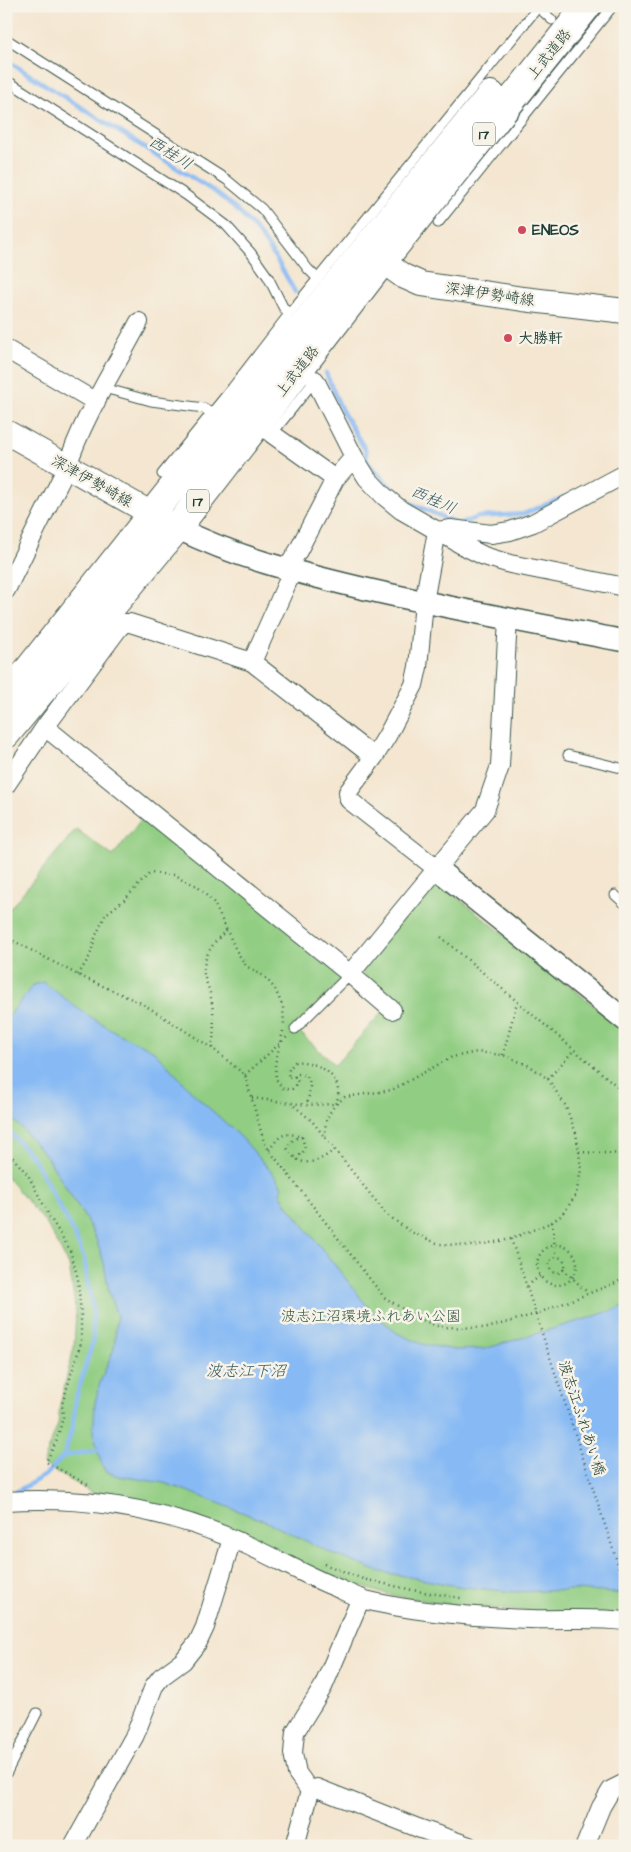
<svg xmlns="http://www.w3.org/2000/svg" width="631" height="1852" viewBox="0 0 631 1852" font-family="'Architects Daughter','Klee One',sans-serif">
<rect width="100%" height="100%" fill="#f7f3e8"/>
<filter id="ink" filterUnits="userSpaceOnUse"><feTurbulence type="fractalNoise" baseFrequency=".02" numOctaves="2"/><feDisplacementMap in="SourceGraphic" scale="10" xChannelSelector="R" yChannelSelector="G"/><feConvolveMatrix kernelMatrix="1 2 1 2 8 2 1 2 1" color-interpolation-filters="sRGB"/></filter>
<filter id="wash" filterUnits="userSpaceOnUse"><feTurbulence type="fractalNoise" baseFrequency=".0096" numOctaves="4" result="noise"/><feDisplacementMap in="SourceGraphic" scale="20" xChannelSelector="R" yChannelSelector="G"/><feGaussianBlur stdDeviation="1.12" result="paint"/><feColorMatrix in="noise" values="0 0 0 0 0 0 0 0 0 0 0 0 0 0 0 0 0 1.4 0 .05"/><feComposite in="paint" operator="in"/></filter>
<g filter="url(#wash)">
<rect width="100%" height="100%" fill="#f4e6d0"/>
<path fill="#91cd82" stroke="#58855b" d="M146,813l199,163 -51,51 41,38 56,-63 -31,-31 74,-92 191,151v585c-84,-3 -166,-5 -247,-23l-284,-98 -51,-30 15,-40 2,-19 14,-58 2,-35 -7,-47 -23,-42 -40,-47v-263l70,-84 37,27z"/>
<path fill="#87baf4" stroke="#537c94" d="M43,982l37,28 37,23 30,14 7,4 42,45 46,42 32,37 8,12 -2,6 5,9 87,110 25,21 25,11 33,6 29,-1 102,-30 39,-13v288l-49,-4 -63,2 -56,-6 -80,-15 -40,-15 -70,-34 -77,-30 -26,-9 -46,-7 -13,-5 -5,-12 -7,-27 1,-11 1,-18 5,-21 14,-33 3,-32 -8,-25 -5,-29 -8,-24 -9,-18 -40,-64 -41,-46v-91l27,-35z"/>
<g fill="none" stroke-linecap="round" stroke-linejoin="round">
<path stroke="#87baf4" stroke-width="4.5" d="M6,60l209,132c41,31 56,56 80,100
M326,373l16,38 24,40v10l36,38 56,25 20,-7 45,-3 41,-17
M6,1128l28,31 40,75 10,24 9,53v30l-17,57 -3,27 -9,31 -17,18 -31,18
M64,1456l34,-6"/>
</g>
</g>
<g filter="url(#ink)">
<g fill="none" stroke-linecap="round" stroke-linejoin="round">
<g stroke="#3f564b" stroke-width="11">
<path id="service" d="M538,7l14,13
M6,39l221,141 35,29 46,60 10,10
M6,80l180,115 40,30 25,28 17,24 15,30 6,7
M438,223l175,-217
M104,388l47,13 53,7 7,6
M272,434l43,-54
M162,474l70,-86 57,-74 250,-308
M568,755l57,14
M615,895l10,9
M295,1029l55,-55
M6,1774l31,-61"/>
</g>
<g stroke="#3f564b" stroke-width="20">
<path id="minor" d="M6,349l90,53
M315,380l39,77 13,21 17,18 17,14 61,35 22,11 26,8 115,23
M272,434l63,45
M286,570l12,-19 37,-72 19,-22
M6,590l61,-123c15,-48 48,-99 72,-145
M106,616l12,13 6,-6h6l122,39 122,95 -26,35 1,8 88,69
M252,662l40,-90
M45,727l305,247 135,-164 15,-44 8,-147
M374,757l13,-21 27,-51 4,-18 6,-65 13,-71 14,-2 40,5 19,-3 23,-8 92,-49
M6,785l39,-58 73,-98
M350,974l42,36
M6,1501c86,-5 165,9 243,45 30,14 58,30 88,42 9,4 19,9 28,12 53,13 111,17 165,19 32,1 64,-2 95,2
M310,1791l-13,-18 -4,-20 2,-21 28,-45 38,-89
M73,1846l62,-111 19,-49 7,-9 22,-16 15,-19 7,-15 27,-88
M295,1846l15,-55 7,-3 101,40 51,18
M585,1846l16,-39 10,-17 14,-7"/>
</g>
<g stroke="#3f564b" stroke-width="24">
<path id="tertiary" d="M177,528c58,29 118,44 180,59 89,21 178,37 268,54
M437,869l188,151"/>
</g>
<g stroke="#3f564b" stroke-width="26">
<path id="secondary" d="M367,250l36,26 18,8 102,15 102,12
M6,432l162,91"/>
</g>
<g stroke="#3f564b" stroke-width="30">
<path id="trunk" d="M6,698l237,-299 248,-304
M6,734l171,-206 205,-266 205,-256"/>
</g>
<path stroke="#3f564b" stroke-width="2.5" stroke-dasharray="1 4" stroke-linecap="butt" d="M6,934l8,7 64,34 65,29 69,44 33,27 19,67 5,8 115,147 33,21 23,9 47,1 49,-14 82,-32 7,-6
M441,937l184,156
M6,951l8,-10
M78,975l12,-19 6,-21 10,-21 18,-14 26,-27 24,2 23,11 17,17 22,47 10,16 19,11 10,12 8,18 1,19
M283,1031l-8,33 1,15 7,10h9l6,-7 -3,-5 -7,1 1,-9 6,-7c20,-2 46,12 43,35 -2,9 -8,14 -11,21 -2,6 -2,14 -2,20
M212,1048c3,-19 2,-37 -2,-55 -2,-7 -5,-13 -6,-19 -1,-19 10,-33 23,-44
M503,1055l14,-53
M245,1075l43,-39
M294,1077l4,-3 8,1c7,10 3,19 1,30
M548,1079l26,-29
M252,1098l55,7 29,-1 9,-7 47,-7 60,-33 25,-5 26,3 27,11 18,13 17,26 11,28 3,19 2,18 -5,25 -14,20 -10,7 -41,17 -38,7 -34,-2 -28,-12 -25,-18 -74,-93 -20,-17
M302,1137c-8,1 -11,4 -15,11 12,22 31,15 47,2
M6,1150l22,25 23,44 19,31 8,29 3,36v28l-19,61 1,13 -6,23 -11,22 44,24
M269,1150c11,-15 14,-19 33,-13l3,11 -3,6 -7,3
M579,1152l46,2
M552,1222l4,35
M511,1239l114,347
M537 1265a20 20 0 1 1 40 0a20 20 0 1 1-40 0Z
M549 1265a8 8 0 1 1 16 0a8 8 0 1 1-16 0Z
M563,1269l25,24
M527,1286l13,-10
M324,1564l39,15 54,12 44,7"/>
<use href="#service" stroke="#fff" stroke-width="9"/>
<use href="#minor" stroke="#fff" stroke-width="18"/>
<use href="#tertiary" stroke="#fff" stroke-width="21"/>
<use href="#secondary" stroke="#fff" stroke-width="24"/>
<use href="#trunk" stroke="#fff" stroke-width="28"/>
</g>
</g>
<g fill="#d1495b" stroke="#f7f3e8" stroke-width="2">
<circle cx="522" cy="230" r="5"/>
<circle cx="508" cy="338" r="5"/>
</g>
<g text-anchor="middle" stroke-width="5" stroke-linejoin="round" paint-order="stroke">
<g fill="#f7f3e8" stroke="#60746a" stroke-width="1">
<rect x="473" y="122.5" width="22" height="23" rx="4"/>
<rect x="187" y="489.5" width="22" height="23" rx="4"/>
</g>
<g font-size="14" font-weight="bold" fill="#1f3d34">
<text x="484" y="139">17</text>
<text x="198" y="506">17</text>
</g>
<g font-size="15" fill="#1f3d34" stroke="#f7f3e8">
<text transform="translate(549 54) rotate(-51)" y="5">上武道路</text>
<text transform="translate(490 294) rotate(8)" y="5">深津伊勢崎線</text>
<text transform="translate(297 371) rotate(-52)" y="5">上武道路</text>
<text transform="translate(92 481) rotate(29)" y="5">深津伊勢崎線</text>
<text transform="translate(582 1418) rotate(72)" y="5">波志江ふれあい橋</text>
</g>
<g font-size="15" font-weight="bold" fill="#1f3d34" stroke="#f7f3e8" text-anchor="start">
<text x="532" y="235">ENEOS</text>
<text x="518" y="343">大勝軒</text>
</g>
<g font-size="15" fill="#365a44" stroke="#f7f3e8">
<text x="371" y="1321">波志江沼環境ふれあい公園</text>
</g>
<g font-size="16" font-style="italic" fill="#395c64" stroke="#f7f3e8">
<text transform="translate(171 152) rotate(33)" y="6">西桂川</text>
<text transform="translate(434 499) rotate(24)" y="6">西桂川</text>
<text x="246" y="1376">波志江下沼</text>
</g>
</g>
<rect width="631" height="1852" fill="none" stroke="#f7f3e8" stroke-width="25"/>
</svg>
